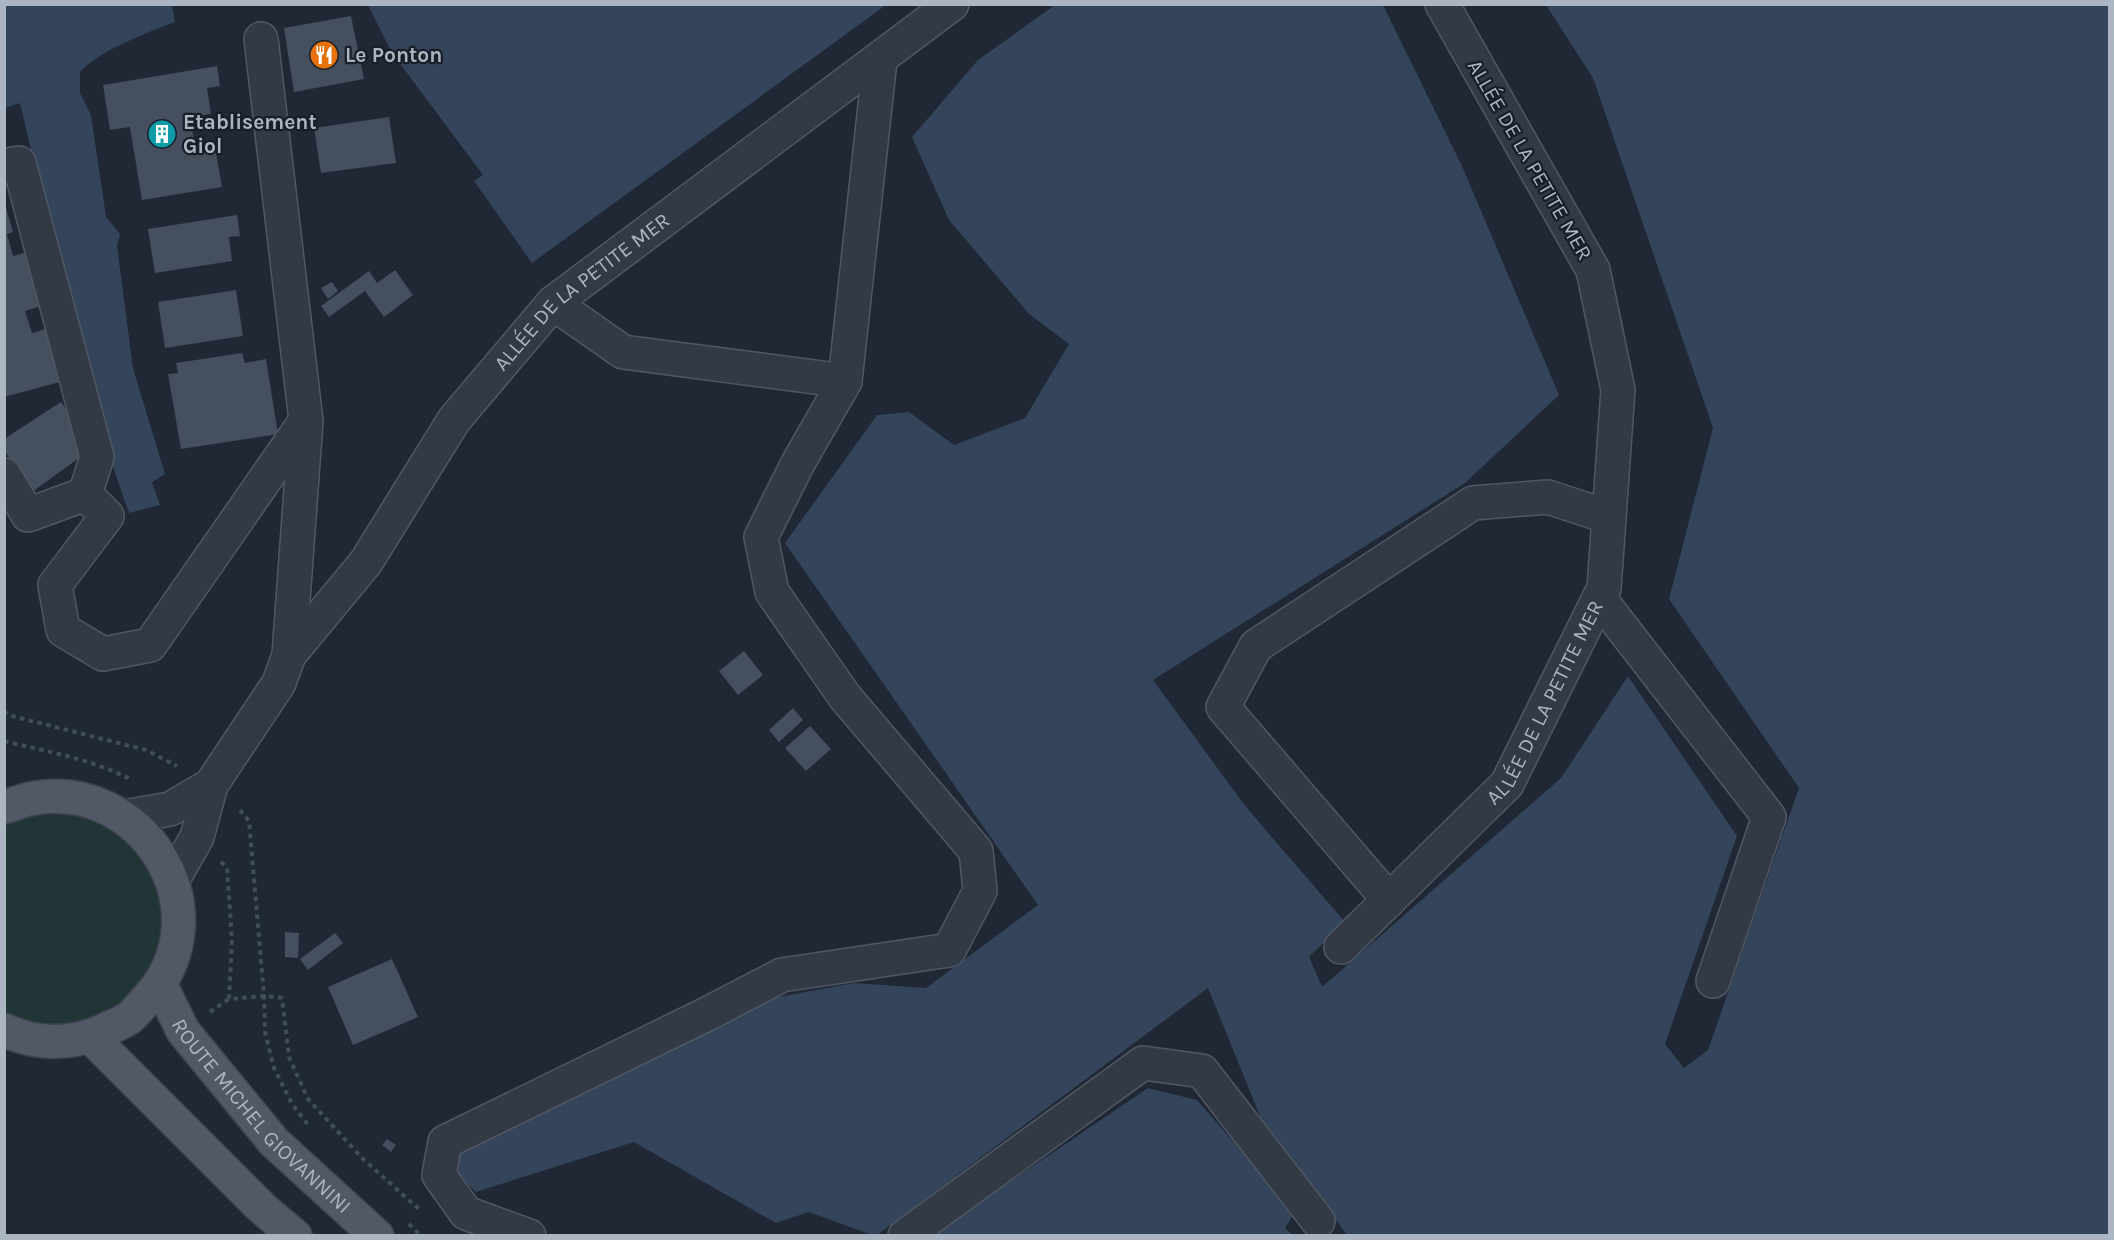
<svg xmlns="http://www.w3.org/2000/svg" width="2114" height="1240" viewBox="0 0 2114 1240" font-family="Karla,sans-serif">
<rect width="100%" height="100%" fill="#1f2834"/>
<path fill="#223536" d="M54,796l107,60 11,104 -81,77 -86,-7v-223z"/>
<path fill="#33445b" d="M5,5h167l3,17c-27,10 -76,29 -95,50v21l11,22 15,102 14,17 -3,12 16,122 32,106 -13,8 8,23 -31,8c-48,-133 -76,-272 -109,-410l-15,5z
M368,5h518l-354,258 -58,-82 9,-6 -91,-122z
M1055,5h328l79,161 97,229 -94,88 -312,197 93,127 99,115 -36,35 13,30 239,-209 67,-102 109,160 -72,208 19,24 24,-18 91,-262 -130,-189 44,-171 -120,-350 -47,-73h563v1230h-762l-85,-114 -54,-133 -331,247h-5l-63,-23 -33,11 -142,-81 -158,50 -20,-19 4,-24 286,-146 108,-20 72,5 112,-83 -253,-362 92,-128 32,-3 45,33 71,-27 44,-74 -40,-30 -80,-94 -37,-83 66,-77z
M1148,1088l49,12 98,112 -10,16 8,7 -363,1z"/>
<path fill="#454f5e" d="M351,16l13,63 -70,13 -10,-64z
M217,66l3,20 -13,2 4,26 -21,3 5,28 19,-3 8,45 -80,13 -12,-73 -20,3 -7,-45z
M389,117l7,46 -75,10 -7,-45z
M4,201l9,31 -6,2 6,22 14,-4 14,54 -16,5 7,22 17,-5 15,53 -60,16z
M237,215l3,21 -11,1 3,24 -77,12 -7,-44z
M395,270l18,25 -29,22 -19,-26 -36,26 -8,-11 48,-35 8,12z
M332,282l6,9 -10,8 -7,-11z
M236,290l7,46 -78,12 -7,-46z
M242,353l3,10 21,-4 12,75 -97,15 -13,-75 10,-1 -2,-10z
M61,402l32,46 -61,44 -28,-42v-11z
M744,651l19,24 -25,20 -19,-24z
M793,708l10,12 -24,22 -10,-12z
M810,726l21,23 -25,22 -21,-23z
M285,932l14,1 -1,25 -13,-1z
M335,933l8,10 -35,27 -8,-11z
M392,959l26,58 -65,28 -25,-58z
M387,1139l9,6 -5,7 -9,-7z"/>
<g fill="none" stroke-linecap="round" stroke-linejoin="round">
<g stroke="#505863" stroke-width="36">
<g id="minor">
<path d="M4,166l15,-3 78,294 -12,37 -57,21 -24,-40"/>
<path d="M553,303l70,49 222,29"/>
<path d="M85,494l22,22 -52,69 8,45 40,24 47,-9 155,-223"/>
<path d="M1599,598l170,219 -56,164"/>
<path id="s1" d="M289,655l77,-93 88,-142 99,-117 399,-299"/>
<path d="M124,817l46,-8 41,-24"/>
<path d="M172,881l25,-44 14,-52 68,-102 10,-28 17,-234 -45,-382"/>
<path d="M1389,900l-166,-193 33,-61 217,-143 75,-6 61,20"/>
<path id="s2" d="M1341,947l166,-163 97,-196 14,-198 -25,-120 -151,-266"/>
<path d="M529,1236l-63,-23 -27,-38 6,-33 262,-128 75,-39 167,-25 31,-59 -4,-40 -131,-154 -73,-105 -11,-55 37,-74 47,-82 35,-321"/>
<path d="M905,1236l238,-173 59,8 116,150"/>
</g>
</g>
<g stroke="#3c434e" stroke-width="36">
<g id="major">
<path d="M4,807c9,-2 18,-7 26,-8 113,-23 196,113 118,199 -6,6 -12,15 -19,20 -6,4 -13,7 -20,10 -33,17 -71,18 -105,2"/>
<path id="s3" d="M160,984l23,47 91,111 103,94"/>
<path d="M91,1037l171,171 33,28"/>
</g>
</g>
<path stroke="#3e5053" stroke-width="4" stroke-dasharray="4.5 4.5" stroke-linecap="butt" d="M4,711l4,4 138,35 31,16
M4,741c44,11 88,18 128,39
M240,810l9,11 15,175 1,36 9,36 18,36 17,22
M221,862l6,6 5,71 -3,60 35,-3 18,2 7,59 19,42 53,58 60,54
M210,1012l19,-13
M409,1224l12,12"/>
<use href="#minor" stroke="#323a45" stroke-width="33"/>
<use href="#major" stroke="#505965" stroke-width="33"/>
</g>
<defs>
<g id="restaurant-disc" transform="scale(1.5)"><circle r="9.5" fill="#e8710a" stroke="#181f29"/><path d="M-5-6h1v4h1v-4h1v4h1v-4h1v5L-1.5 .5V6h-2V.5L-5-1ZM5-6V6H3V1.5H1.5Q1.5-4 5-6Z" fill="#fff"/></g>
<g id="building-disc" transform="scale(1.5)"><circle r="9.5" fill="#0f9aa8" stroke="#181f29"/><path d="M-4-6H4V6H1V3H-1V6H-4ZM-2.5-4.3h1.7v1.8h-1.7ZM.8-4.3h1.7v1.8H.8ZM-2.5-1h1.7V.8h-1.7ZM.8-1h1.7V.8H.8Z" fill="#fff"/></g>
</defs>
<g fill-rule="evenodd">
<use href="#restaurant-disc" x="324" y="55"/>
<use href="#building-disc" x="162" y="134"/>
</g>
<g text-anchor="middle" stroke-width="4.5" stroke-linejoin="round" paint-order="stroke">
<g font-size="21" font-weight="bold" fill="#acb5c2" stroke="#181f29" text-anchor="start">
<text x="345" y="62">Le Ponton</text>
<text x="183" y="129">Etablisement<tspan x="183" dy="24">Giol</tspan></text>
</g>
<g font-size="21" fill="#acb5c2" stroke="#181f29">
<text transform="translate(1530 160) rotate(60)" y="7">ALLÉE DE LA PETITE MER</text>
<text dy="7" stroke="none"><textPath href="#s1" startOffset="470">ALLÉE DE LA PETITE MER</textPath></text>
<text dy="7" stroke="none"><textPath href="#s2" startOffset="322">ALLÉE DE LA PETITE MER</textPath></text>
<text dy="7" stroke="none"><textPath href="#s3" startOffset="168">ROUTE MICHEL GIOVANNINI</textPath></text>
</g>
</g>
<rect width="2114" height="1240" fill="none" stroke="#acb5c2" stroke-width="12"/>
</svg>
